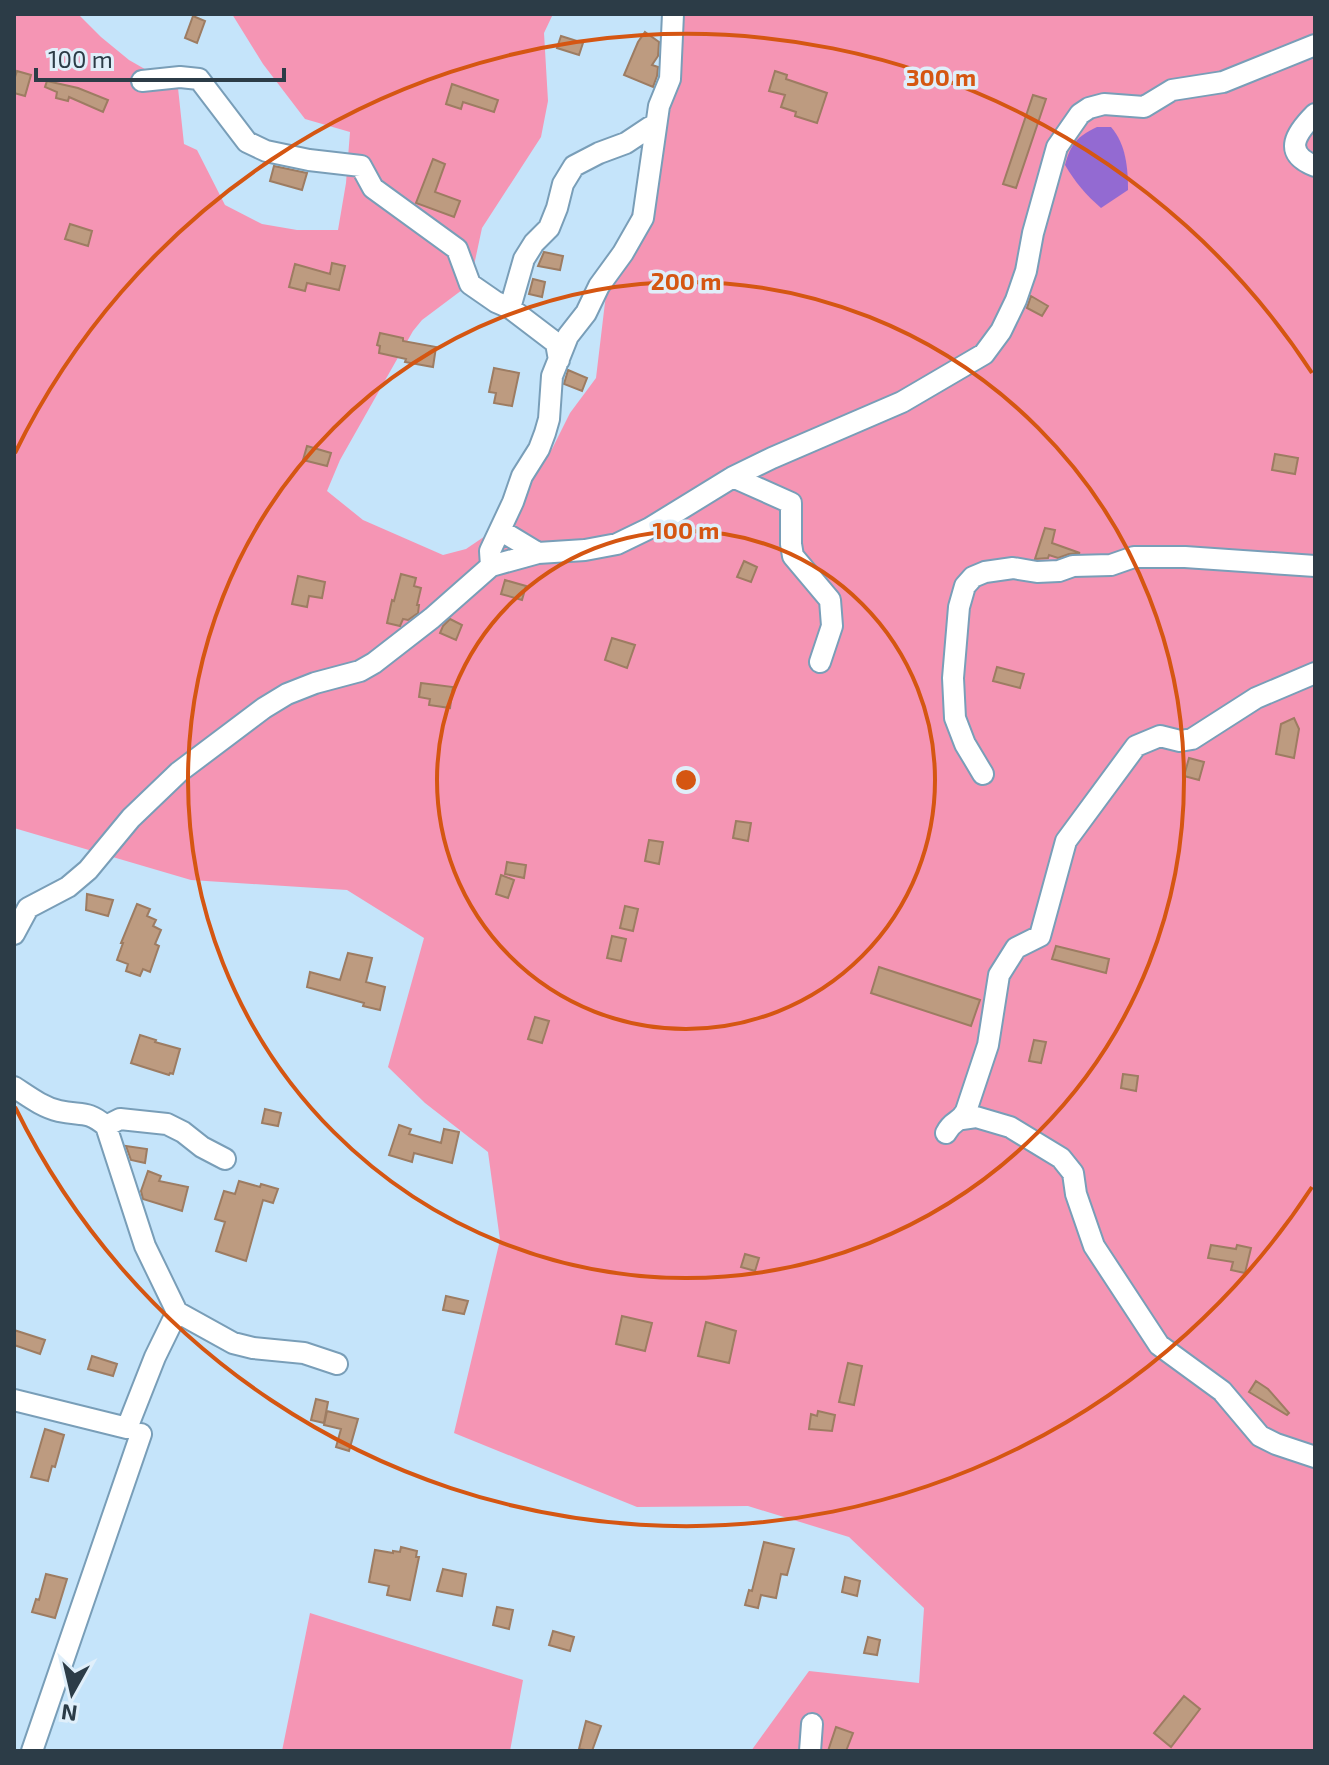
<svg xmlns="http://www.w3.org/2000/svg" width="1329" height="1765" viewBox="0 0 1329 1765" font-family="'Exo 2',sans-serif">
<rect width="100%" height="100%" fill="#c5e4fa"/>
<path fill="#f595b4" d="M14,14h64l23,23 28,23 49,28 6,56 13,6 28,55 37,19 35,6h41l8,-47 4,-51 -45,-13 -42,-55 -31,-50h321l-9,19 4,68 -7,36 -59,91 -12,56 -48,36 -9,11 -73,129 -13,31 36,29 80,35 23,-6 31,-21 44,-70 11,-9 18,-36 26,-35 10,-84 38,-120 23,-122 2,-38h646v1737h-564l58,-80 110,12 5,-75 -75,-71 -101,-31 -111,1 -183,-74 46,-193 -12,-88 -63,-49 -37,-36 36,-129 -77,-48 -156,-10 -177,-52z
M310,1613l213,67 -13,71h-228z"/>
<path fill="#936ad2" d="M1097,127h14c15,17 17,41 17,63l-27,18c-15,-13 -26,-26 -36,-43 6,-22 12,-28 32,-38z"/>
<path fill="#bd9b80" stroke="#9d7c62" stroke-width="2" d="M193,16l12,5 -8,22 -12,-5z
M645,32l14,10 -1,14 -6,9 6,2 -1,9 -4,11 -29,-12 14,-33z
M561,36l22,7 -4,12 -22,-7z
M17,71l14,4 -6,21 -11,-3v-13z
M775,71l12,4 -1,4 41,14 -10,30 -22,-7 1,-4 -15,-5 4,-12 -16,-4z
M47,81l31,7 30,12 -5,12 -34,-15 -1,4 -12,-3 1,-6 -12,-5z
M452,84l46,16 -4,12 -31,-10 -2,7 -15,-5z
M1033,95l13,4 -30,89 -13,-4z
M433,159l12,5 -10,28 25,9 -6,16 -38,-14z
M274,166l33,7 -5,17 -32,-9z
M70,224l22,7 -4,15 -23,-7z
M544,252l19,4 -3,14 -22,-4z
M332,263l13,3 -6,24 -32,-7 -2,8 -16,-4 6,-23 35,10z
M533,279l12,3 -3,15 -13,-3z
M1031,296l17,10 -6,10 -15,-8z
M380,333l23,5v3l33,6 -3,20 -28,-5 1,-3 -27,-6 1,-7 -3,-1z
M494,368l25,5 -7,33 -18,-3 2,-10 -7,-1z
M568,370l19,8 -5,13 -18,-7z
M307,446l24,7 -4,13 -24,-6z
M1275,454l23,4 -3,16 -23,-4z
M1045,528l10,2 -3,13 28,10 -11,1 -11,4 -9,-3 -1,3 -13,1z
M744,561l13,6 -6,15 -14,-5z
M401,574l15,4 -2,8 7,2 -4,17h2l-1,8 -10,7 -5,-1 -3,7 -13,-3 5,-23 2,1z
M298,576l27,6 -3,16 -13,-2 -2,11 -15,-3z
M505,580l21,6 -4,14 -21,-6z
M450,619l12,6 -6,15 -16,-7 3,-7z
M612,638l23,7 -8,23 -22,-8z
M997,667l27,7 -4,14 -27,-7z
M421,683l32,4 -3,21 -21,-3 1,-6 -11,-2z
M1294,718l5,11 -5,29 -18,-4 5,-30z
M1189,758l15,4 -5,18 -15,-4z
M736,821l15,2 -3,18 -15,-3z
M649,840l14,2 -4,22 -14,-3z
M507,862l19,3 -2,13 -19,-4z
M501,875l13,5 -6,18 -12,-4z
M87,894l26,6 -5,16 -22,-6z
M137,904l13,5 -3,7 9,4 -3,6 8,4 -6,14 4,2 -9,26 -7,-3 -3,7 -14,-5 2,-7 -11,-4 6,-17h-2z
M625,906l13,3 -5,22 -13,-3z
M612,936l14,3 -5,22 -14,-3z
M1056,946l53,13 -3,14 -54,-14z
M348,953l24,5 -6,24 19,5 -5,23 -17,-4 1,-3 -57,-16 3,-15 30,8z
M879,967l101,33 -9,26 -100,-33z
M535,1017l14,4 -7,22 -14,-4z
M140,1035l16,5 -1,2 25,7 -7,25 -3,-1 -1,2 -38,-12z
M1034,1040l12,2 -5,21 -12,-2z
M1123,1074l15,2 -2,15 -15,-3z
M265,1109l16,4 -3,13 -16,-3z
M399,1125l12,4 -2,5 32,9 3,-14 15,3 -7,31 -38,-10 -2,9 -23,-7z
M126,1146l21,3 -2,14 -14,-3z
M148,1171l13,5 -2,5 29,6 -6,24 -39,-12 -2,-8z
M239,1181l21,6 1,-3 17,5 -5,14 -10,-3 -17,61 -30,-10 9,-29 -10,-3 9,-28 11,3z
M1211,1245l25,4 1,-4 14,3 -6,25 -14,-3 2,-8 -25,-4z
M745,1254l14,4 -4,13 -14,-4z
M446,1296l22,5 -4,13 -21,-4z
M622,1316l30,7 -7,28 -29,-7z
M706,1322l30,9 -7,32 -31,-7z
M14,1330l31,10 -5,14 -26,-9z
M92,1356l25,8 -4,12 -25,-7z
M848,1363l14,3 -8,39 -15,-3z
M1256,1381l12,8 21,24 -2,2 -38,-23z
M316,1399l12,3 -4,21 -13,-3z
M327,1411l31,8 -9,32 -13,-4 5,-18 -17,-4z
M818,1411l17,4 -3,16 -23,-2 2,-15 6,2z
M45,1429l19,6 -9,32 -3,-1 -4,15 -17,-4z
M764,1542l30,7 -7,26 -6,-1 -5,24 -15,-3 -3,13 -13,-3 4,-15 3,1z
M401,1547l16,4 -1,6h3l-9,43 -23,-5 2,-9 -20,-4 6,-32 18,3v-2l7,1z
M443,1569l23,5 -4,22 -25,-5z
M46,1574l21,5 -12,39 -23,-6 4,-13 3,1z
M845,1577l15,4 -3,15 -15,-4z
M497,1607l16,3 -4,19 -16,-4z
M553,1631l21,6 -4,14 -21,-6z
M868,1637l12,3 -3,15 -13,-2z
M1184,1696l16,13 -29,38 -17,-14z
M586,1721l15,5 -9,25 -13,-2z
M836,1727l17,6 -7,18h-18z"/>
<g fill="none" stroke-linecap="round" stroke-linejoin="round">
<g stroke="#799eb8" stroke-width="24">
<path id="minor" d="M142,81l38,-4 19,2 48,63 19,9 43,9 52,6 12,22 84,61 13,35 26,18 14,6 46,35 3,17
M1315,114c-18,18 -34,39 0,52
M510,308l14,-49 10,-16 15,-15 8,-20 6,-24 11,-18 25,-13 27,-10 24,-16
M733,477l58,26v41l2,12 37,44 2,26 -12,36
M500,530l38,23
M491,566l-1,-15 23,-49 9,-26 17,-27 6,-16 4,-14 3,-43 16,-40 18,-23 13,-27 24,-33 20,-35 16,-112 11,-27 3,-65
M983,774l-18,-30 -10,-26 -2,-40 6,-71 6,-21 8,-9 12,-5 28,-4 24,4 22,-1 14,-5 38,-1 23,-8h51l130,9
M14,934l14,-26 40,-21 20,-17 43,-52 48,-46 85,-64 23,-14 28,-11 45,-12 14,-8 58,-45 59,-52 47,-13 47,-3 32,-6 33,-16 83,-51 39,-19 130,-56 82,-48 17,-23 15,-31 10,-29 7,-38 24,-86 23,-33 9,-6 15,-4 40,3 28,-17 51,-8 92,-37
M14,1087c14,9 28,20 45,24 23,5 28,-1 47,15l39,120 32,66 56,31 20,5 51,5 33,11
M962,1119l14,-2 34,10 51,31 12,15 3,21 18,52 65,99 63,46 38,45 16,8 39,13
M106,1126l14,-7 47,5 16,8 19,15 23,12
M946,1133c6,-13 14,-10 20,-22l22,-66 11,-70 17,-27 24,-12 26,-95 70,-95 24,-10 20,5 12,-2 64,-41 59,-25
M14,1400l113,28 28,-71 22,-45
M32,1751l109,-317
M810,1751l2,-27"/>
</g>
<use href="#minor" stroke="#fff" stroke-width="20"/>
</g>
<g fill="none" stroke="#d55612" stroke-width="4">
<circle cx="686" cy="780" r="249"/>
<circle cx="686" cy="780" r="498"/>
<path d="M1312 1187A747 747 0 0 1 15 1107M15 453A747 747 0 0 1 1312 373"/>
</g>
<circle cx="686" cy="780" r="12" fill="#d55612" stroke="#e0effa" stroke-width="4"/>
<g font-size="24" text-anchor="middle" font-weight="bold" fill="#d55612" stroke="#e0effa" stroke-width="7" stroke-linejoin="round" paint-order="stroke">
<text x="941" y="86">300 m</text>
<text x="686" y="290">200 m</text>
<text x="686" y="539">100 m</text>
</g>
<rect width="1329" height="1765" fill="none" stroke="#2c3c47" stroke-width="32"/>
<g transform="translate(72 1693) rotate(188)" stroke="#e0effa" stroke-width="6" paint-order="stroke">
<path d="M0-6L14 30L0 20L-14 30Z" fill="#2c3c47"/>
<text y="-12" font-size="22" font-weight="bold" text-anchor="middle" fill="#2c3c47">N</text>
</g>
<path d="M36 68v12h248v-12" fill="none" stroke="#2c3c47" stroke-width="4"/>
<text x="48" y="68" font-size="24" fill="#2c3c47" stroke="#e0effa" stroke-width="6" paint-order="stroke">100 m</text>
</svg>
